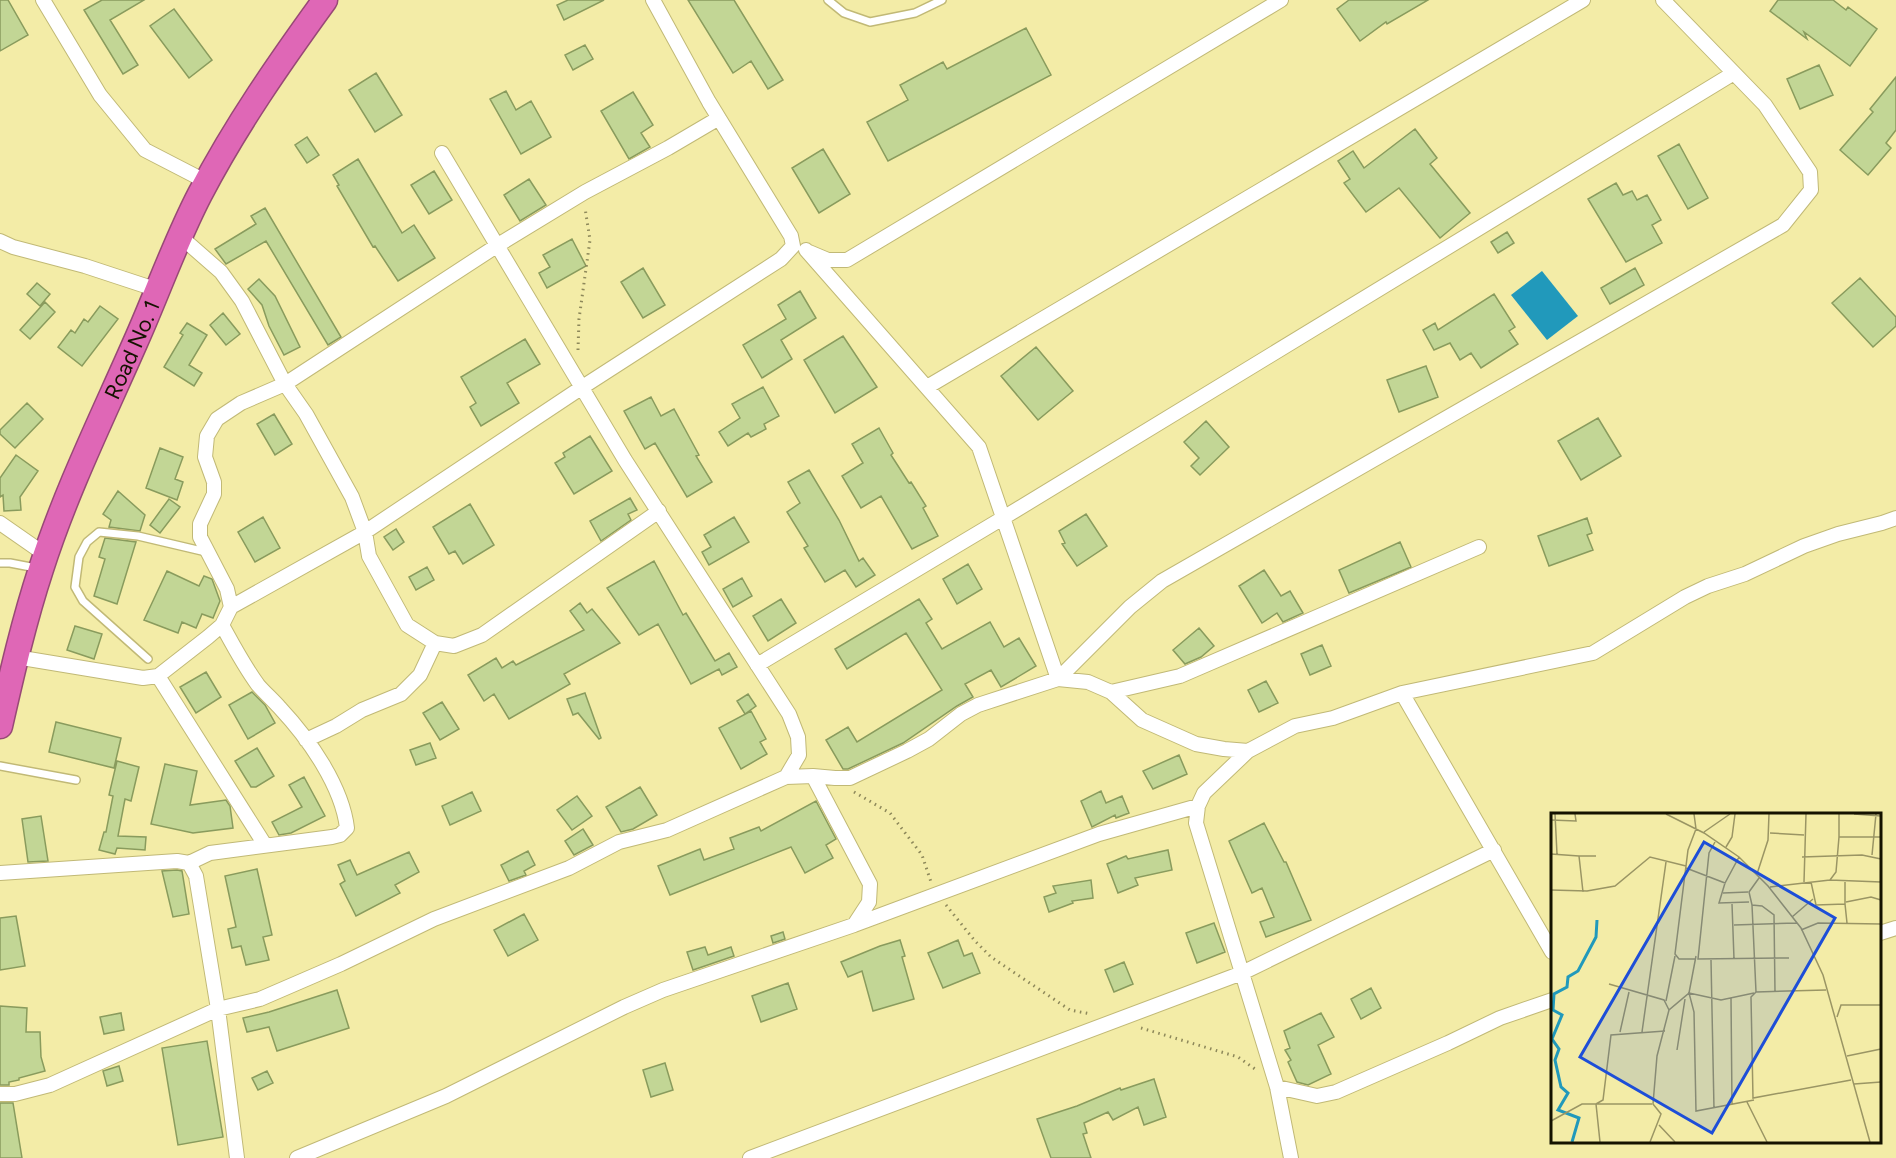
<svg xmlns="http://www.w3.org/2000/svg" width="1896" height="1158" viewBox="0 0 1896 1158" font-family="Figtree,sans-serif">
<rect width="100%" height="100%" fill="#f3eca7"/>
<path fill="#2199bb" d="M1542,271l36,45 -31,24 -36,-45z"/>
<path fill="#c2d695" stroke="#899b5d" stroke-width="1.5" d="M0,0h8l20,35 -28,16z
M102,0h42l-34,20 28,45 -15,9 -39,-64z
M568,0h36l-40,20 -7,-15z
M688,0h46l49,80 -15,9 -17,-28 -18,12z
M1349,0h79l-41,24 -1,-2 -26,19 -23,-32z
M1778,0h55l13,10 2,-3 29,22 -27,37 -46,-34 3,7 -37,-28z
M174,9l38,51 -23,18 -39,-52z
M1026,28l25,47 -163,86 -21,-39 41,-22 -8,-15 43,-23 4,7z
M585,45l8,14 -20,11 -8,-15z
M1819,65l14,30 -33,14 -13,-30z
M376,73l26,42 -27,17 -26,-42z
M1896,77v53l-10,13 5,5 -23,27 -28,-25 33,-38 -3,-3z
M506,91l10,19 15,-9 20,36 -30,17 -31,-55z
M633,92l20,33 -12,8 9,14 -21,12 -28,-48z
M1415,129l22,29 -7,6 40,49 -30,25 -41,-50 -33,24 -22,-29 6,-4 -12,-18 15,-10 11,17z
M307,137l12,18 -12,8 -12,-18z
M1679,144l29,54 -20,11 -30,-53z
M823,149l27,45 -31,19 -27,-45z
M358,159l44,74 12,-8 21,33 -37,23 -23,-35 -2,1 -36,-61 2,-1 -6,-10z
M434,171l18,29 -23,14 -18,-29z
M529,179l17,26 -26,16 -16,-26z
M1616,183l7,12 9,-4 5,9 10,-5 14,25 -9,5 10,18 -36,19 -38,-63z
M265,208l76,129 -13,8 -62,-104 -40,23 -11,-15 41,-25 -5,-8z
M1507,232l7,11 -16,10 -7,-11z
M572,239l14,27 -39,22 -8,-15 11,-6 -7,-12z
M643,268l22,37 -22,13 -22,-36z
M1635,268l9,17 -34,19 -9,-16z
M1860,278l36,39v9l-23,21 -41,-44z
M259,279l16,17 25,51 -16,8 -15,-29 -7,-21 -14,-16z
M37,283l13,11 -10,12 -13,-12z
M800,291l16,27 -35,22 11,19 -30,19 -19,-33 43,-26 -8,-14z
M1494,294l21,33 -6,4 9,13 -37,24 -10,-15 -11,7 -10,-17 -16,7 -11,-20 12,-7 3,7z
M45,302l10,10 -25,27 -10,-9z
M100,306l18,13 -36,47 -24,-19 13,-17 4,3 9,-14 4,3z
M223,313l17,21 -14,11 -16,-20z
M187,323l20,12 -18,30 13,8 -8,13 -30,-19 19,-32 -3,-2z
M843,336l34,51 -42,26 -31,-53z
M525,339l15,25 -33,19 12,20 -38,23 -11,-19 6,-4 -15,-26z
M1036,347l37,44 -35,29 -37,-44z
M1426,366l12,31 -39,15 -12,-32z
M763,387l16,29 -15,8 2,5 -15,8 -3,-4 -20,13 -9,-14 21,-14 -8,-14z
M651,397l10,19 13,-7 25,46 -3,1 16,26 -25,15 -32,-54 -10,6 -21,-38z
M27,403l16,16 -28,29 -15,-14v-4z
M274,414l18,30 -17,11 -18,-31z
M1598,418l23,38 -40,24 -23,-39z
M1206,421l23,26 -29,28 -9,-9 8,-8 -15,-16z
M879,428l14,25 -2,2 18,28 2,-1 15,24 -3,2 15,28 -26,13 -31,-53 -20,12 -19,-32 21,-13 -11,-19z
M590,436l22,35 -38,23 -19,-31 10,-6 -2,-4z
M160,448l23,9 -8,22 8,3 -6,18 -31,-12z
M16,455l22,16 -18,26 1,13 -17,1 -1,-16 -3,2v-19z
M809,470l30,50 20,41 4,-3 12,17 -19,12 -11,-17 -20,12 -21,-34 4,-2 -21,-34 13,-9 -12,-21z
M118,491l27,24 -5,16 -31,-4 2,-7 -8,-6z
M630,498l7,12 -9,4 3,6 -30,21 -11,-20z
M169,499l11,8 -20,26 -10,-8z
M470,504l24,41 -31,19 -8,-13 -6,3 -16,-27z
M1086,514l21,32 -30,20 -15,-22 3,-1 -6,-12z
M263,517l17,31 -25,14 -17,-30z
M734,517l15,25 -40,23 -7,-13 9,-5 -7,-12z
M1587,518l5,15 -5,2 6,15 -44,16 -11,-30z
M396,529l8,13 -11,8 -9,-13z
M105,538l31,4 -19,62 -23,-8 11,-37 -6,-2z
M1400,542l11,25 -62,26 -10,-23z
M654,561l29,54 3,-2 29,48 14,-8 8,14 -15,8 -3,-6 -28,15 -33,-60 -19,11 -32,-47z
M968,564l14,25 -25,15 -14,-25z
M427,567l7,13 -18,10 -7,-13z
M1264,570l17,26 9,-5 13,22 -20,9 -6,-9 -15,10 -23,-37z
M167,571l32,15 5,-10 8,3 8,22 -7,17 -11,-4 -6,14 -14,-6 -4,11 -34,-13z
M742,578l10,18 -19,11 -10,-18z
M781,599l15,24 -28,18 -15,-25z
M919,599l13,20 -6,4 16,26 48,-27 14,25 15,-9 17,28 -35,21 -10,-17 -26,14 8,13 -16,9 -54,37 -55,26h-5l-17,-29 22,-13 9,15 85,-52 -36,-57 -59,36 -12,-20z
M580,603l7,10 5,-4 28,34 -56,31 6,10 -61,35 -15,-25 -10,7 -16,-26 28,-17 6,10 11,-7 3,4 68,-35 -14,-19z
M75,626l27,8 -8,25 -27,-9z
M1199,628l15,18 -13,11 -16,7 -12,-14z
M1322,645l9,21 -21,9 -9,-21z
M206,672l15,25 -25,16 -16,-26z
M1266,681l12,22 -19,9 -11,-22z
M252,692l13,13 10,18 -27,16 -19,-34z
M585,693l16,45 -2,1 -21,-26 -5,2 -6,-16z
M748,694l8,12 -11,8 -8,-13z
M442,702l17,27 -19,11 -17,-27z
M751,711l15,28 -6,3 7,12 -26,15 -22,-41z
M56,722l65,16 -7,30 -65,-16z
M430,743l6,15 -20,7 -6,-15z
M257,748l17,28 -18,11h-5l-16,-26z
M1179,755l8,19 -34,15 -10,-18z
M117,761l22,6 -8,34 -6,-2 -7,37 28,1 -1,13 -28,-2 -2,6 -16,-4 5,-18h2l7,-36 -4,-1z
M165,764l32,7 -7,34 36,-5 4,6 3,22 -40,5 -42,-9z
M304,777l21,39 -34,17 -12,2 -7,-13 30,-15 -13,-22z
M640,787l17,28 -24,14 -12,3 -15,-25z
M1101,791l5,12 16,-7 7,17 -13,5 -1,-3 -23,12 -11,-26z
M472,792l9,19 -31,14 -8,-19z
M577,796l15,20 -20,14 -15,-20z
M816,801l20,38 -10,6 7,13 -28,15 -14,-26 -121,48 -12,-29 42,-17 4,11 30,-11 -4,-11 29,-11 2,4z
M41,816l7,45 -20,1 -6,-43z
M1264,823l20,39h2l25,58 -45,17 -6,-15 14,-5 -12,-29 -10,5 -23,-52z
M583,829l10,16 -19,10 -9,-14z
M1168,850l4,20 -37,8 3,7 -20,8 -11,-29 19,-8 2,3z
M528,851l7,14 -11,6 2,4 -17,6 -8,-16z
M409,852l10,20 -24,13 5,8 -44,23 -16,-32 5,-3 -7,-16 12,-5 7,15z
M257,869l15,66 -9,2 6,23 -23,5 -5,-19 -9,2 -4,-19 8,-2 -11,-51z
M177,870l5,1 7,43 -16,3 -11,-46z
M1091,880l2,18 -21,3 1,2 -24,9 -5,-15 12,-4 -3,-7z
M524,914l14,26 -30,16 -14,-26z
M16,916l9,50 -25,4v-52z
M1214,923l11,29 -28,11 -11,-30z
M783,932l2,7 -12,4 -2,-7z
M900,940l5,16 -3,1 12,42 -41,12 -11,-40 -14,6 -7,-15 39,-16z
M958,940l6,16 8,-3 8,20 -37,15 -15,-35z
M705,947l3,8 23,-8 3,9 -41,14 -6,-18z
M1124,962l9,22 -19,8 -9,-22z
M788,983l9,26 -36,13 -9,-26z
M1371,988l10,20 -20,11 -10,-20z
M337,990l12,38 -72,23 -8,-24 -22,5 -4,-14 26,-6z
M0,1006l27,2 -1,24h14l1,25 4,14 -26,7v2l-10,2v3h-9z
M121,1013l3,17 -20,4 -4,-17z
M1321,1013l13,24 -16,8 13,29 -23,11 -11,-3 -9,-20 3,-2 -6,-10 5,-2 -6,-17z
M207,1041l16,96 -45,8 -16,-97z
M665,1063l8,27 -22,7 -8,-27z
M119,1066l4,15 -16,5 -4,-15z
M267,1071l6,12 -15,7 -6,-12z
M1154,1079l12,38 -22,8 -6,-18 -25,13 -5,-8 -24,11 3,10 -4,1 8,24h-40l-14,-39 40,-13 43,-18 1,2z
M0,1103h13l9,55h-22z"/>
<g fill="none" stroke-linecap="round" stroke-linejoin="round">
<g stroke="#c1b976" stroke-width="10">
<path id="lane" d="M828,0l16,13 26,9 45,-9 27,-13
M0,563h10l26,5
M148,659l-65,-58 -8,-14 4,-30 8,-15 12,-10 39,4 68,16
M0,766l76,14"/>
</g>
<g stroke="#c1b976" stroke-width="16">
<path id="street" d="M43,0l57,95 45,55 62,32
M653,0l56,102 82,134 2,10
M181,237l40,35 21,29 43,83 21,30 46,83 13,35 4,24 38,69 28,18 19,3 28,-11 177,-124
M0,241l13,6 72,19 73,24
M806,250l173,197 79,232 72,-72 32,-26 621,-356 28,-35 -1,-18 -45,-67 -102,-105
M809,252l19,8h19l434,-260
M927,387l656,-387
M0,523l46,32
M231,607l134,-75 216,-144 200,-129 12,-13
M16,657l127,21 15,-2 50,-39 14,-12 9,-18 -4,-18 -27,-52v-13l14,-30v-12l-9,-25 2,-21 10,-17 24,-16 44,-19 213,-139 87,-53 83,-44 51,-30
M757,665l246,-147 731,-445
M158,676l107,169
M1111,692l69,-16 299,-129
M1402,693l150,259
M306,740l30,-14 26,-16 39,-16 19,-19 15,-32
M1248,751l-44,42 -6,13 -2,17 81,264 14,71
M786,777l27,-1 22,2h15l57,-27 22,-12 32,-25 17,-9 80,-26 30,3 23,10 31,28 54,24 28,5 24,2 47,-25 38,-8 69,-25 191,-40 92,-56 23,-11 37,-12 59,-28 34,-12 44,-11 14,-5
M189,863l21,-10 122,-16 8,-2 7,-7c-5,-42 -38,-89 -67,-120 -7,-8 -15,-15 -22,-23 -14,-19 -25,-40 -36,-60
M0,873l177,-12 12,2 7,13 22,133 19,149
M854,925l245,-91 99,-28
M1880,933l16,-5
M1277,1087l40,9 19,-4 112,-49 52,-25 52,-18
M0,1094h15l35,-9 168,-76 42,-10 81,-35 93,-45 135,-51 50,-26 48,-12 119,-53 13,-22 -1,-18 -9,-23 -164,-254 -183,-307
M297,1158l149,-62 178,-89 39,-17 191,-65 15,-23 1,-18 -57,-108
M750,1158l492,-185 252,-123"/>
</g>
<g stroke="#984976" stroke-width="27">
<g id="highway">
<path id="s1" d="M0,726c12,-53 24,-105 41,-157 25,-78 61,-151 94,-226 22,-49 40,-101 65,-149 36,-69 80,-132 125,-194"/>
</g>
</g>
<path stroke="#8d885a" stroke-width="3" stroke-dasharray="1.5 4.5" stroke-linecap="butt" d="M578,350l1,-31 11,-79 -5,-32
M854,792l36,21 32,42 9,27
M946,905l29,36 16,16 79,53 21,4
M1141,1028l97,29 17,12"/>
<use href="#lane" stroke="#fff" stroke-width="7"/>
<use href="#street" stroke="#fff" stroke-width="14"/>
<use href="#highway" stroke="#df67b6" stroke-width="24"/>
</g>
<g text-anchor="middle" stroke-width="5" stroke-linejoin="round" paint-order="stroke">
<g font-size="22" fill="#151200" stroke="#fff">
<text dy="8" stroke="none"><textPath href="#s1" startOffset="400">Road No. 1</textPath></text>
</g>
</g>
<g transform="translate(1551 813)">
<rect width="330" height="330" fill="#f3eca7"/>
<path fill="none" stroke="#2199bb" stroke-width="3" d="M21,329l7,-24 -21,-8 10,-17 -7,-6 -6,-27 4,-11 -7,-10 10,-24 -9,-5 1,-16 13,-7 1,-10 10,-6 18,-34 1,-17"/>
<path fill="none" stroke="#9a9564" stroke-width="1.5" d="M4,1l2,40M115,1l38,19 35,24 29,29 33,42 22,47 47,167M143,1l2,15 -8,21 -13,104 4,5h16M288,1v23h42M303,1l27,2M0,7l25,1 -1,-7M153,19l26,-18M219,20l34,2M164,29l-6,11 -11,106 91,-1M175,34l6,-10 3,-23M0,41l28,2M321,42l4,-41M251,44l60,-2 19,4M135,55l39,15 14,-26M206,61l11,-34 1,-26M208,65l-10,14 3,13 10,1 12,9 1,77M279,67l6,-8 3,-35M253,69l2,-68M260,69l5,23 29,-1 2,19M294,69v22M174,70l-6,20 30,-1M219,74l60,-7 51,2M0,77l36,1 28,-5 35,-29 36,9M32,79l-4,-36h17M172,80l25,-1M295,89l25,-5 10,3M181,91l2,55M201,92l4,87 -5,5 2,101 98,-18M241,104l21,-18M183,112l63,-2M250,117l17,-7 63,1M160,147l3,149M58,171l55,16 5,10M205,179l70,-2M203,180l-33,7 -32,-7 5,19 2,99 58,-11M180,185l1,107M115,188l9,-45M286,204l4,-12h40M69,219l9,-40M91,219l24,-170M126,237l8,-51M296,243l34,-7M303,271l27,-2M196,289l20,40M0,308l31,-17h70M108,312l16,17M49,329l-4,-38 7,-4 8,-65 54,-4M99,329l11,-28 -8,-10 4,-48 12,-46 20,-17 7,-37"/>
<path fill="#1d4ed8" fill-opacity="0.15" stroke="#1d4ed8" stroke-width="3" d="M153,29l131,76 -123,215 -132,-76z"/>
<rect width="330" height="330" fill="none" stroke="#151200" stroke-width="3"/>
</g>
</svg>
